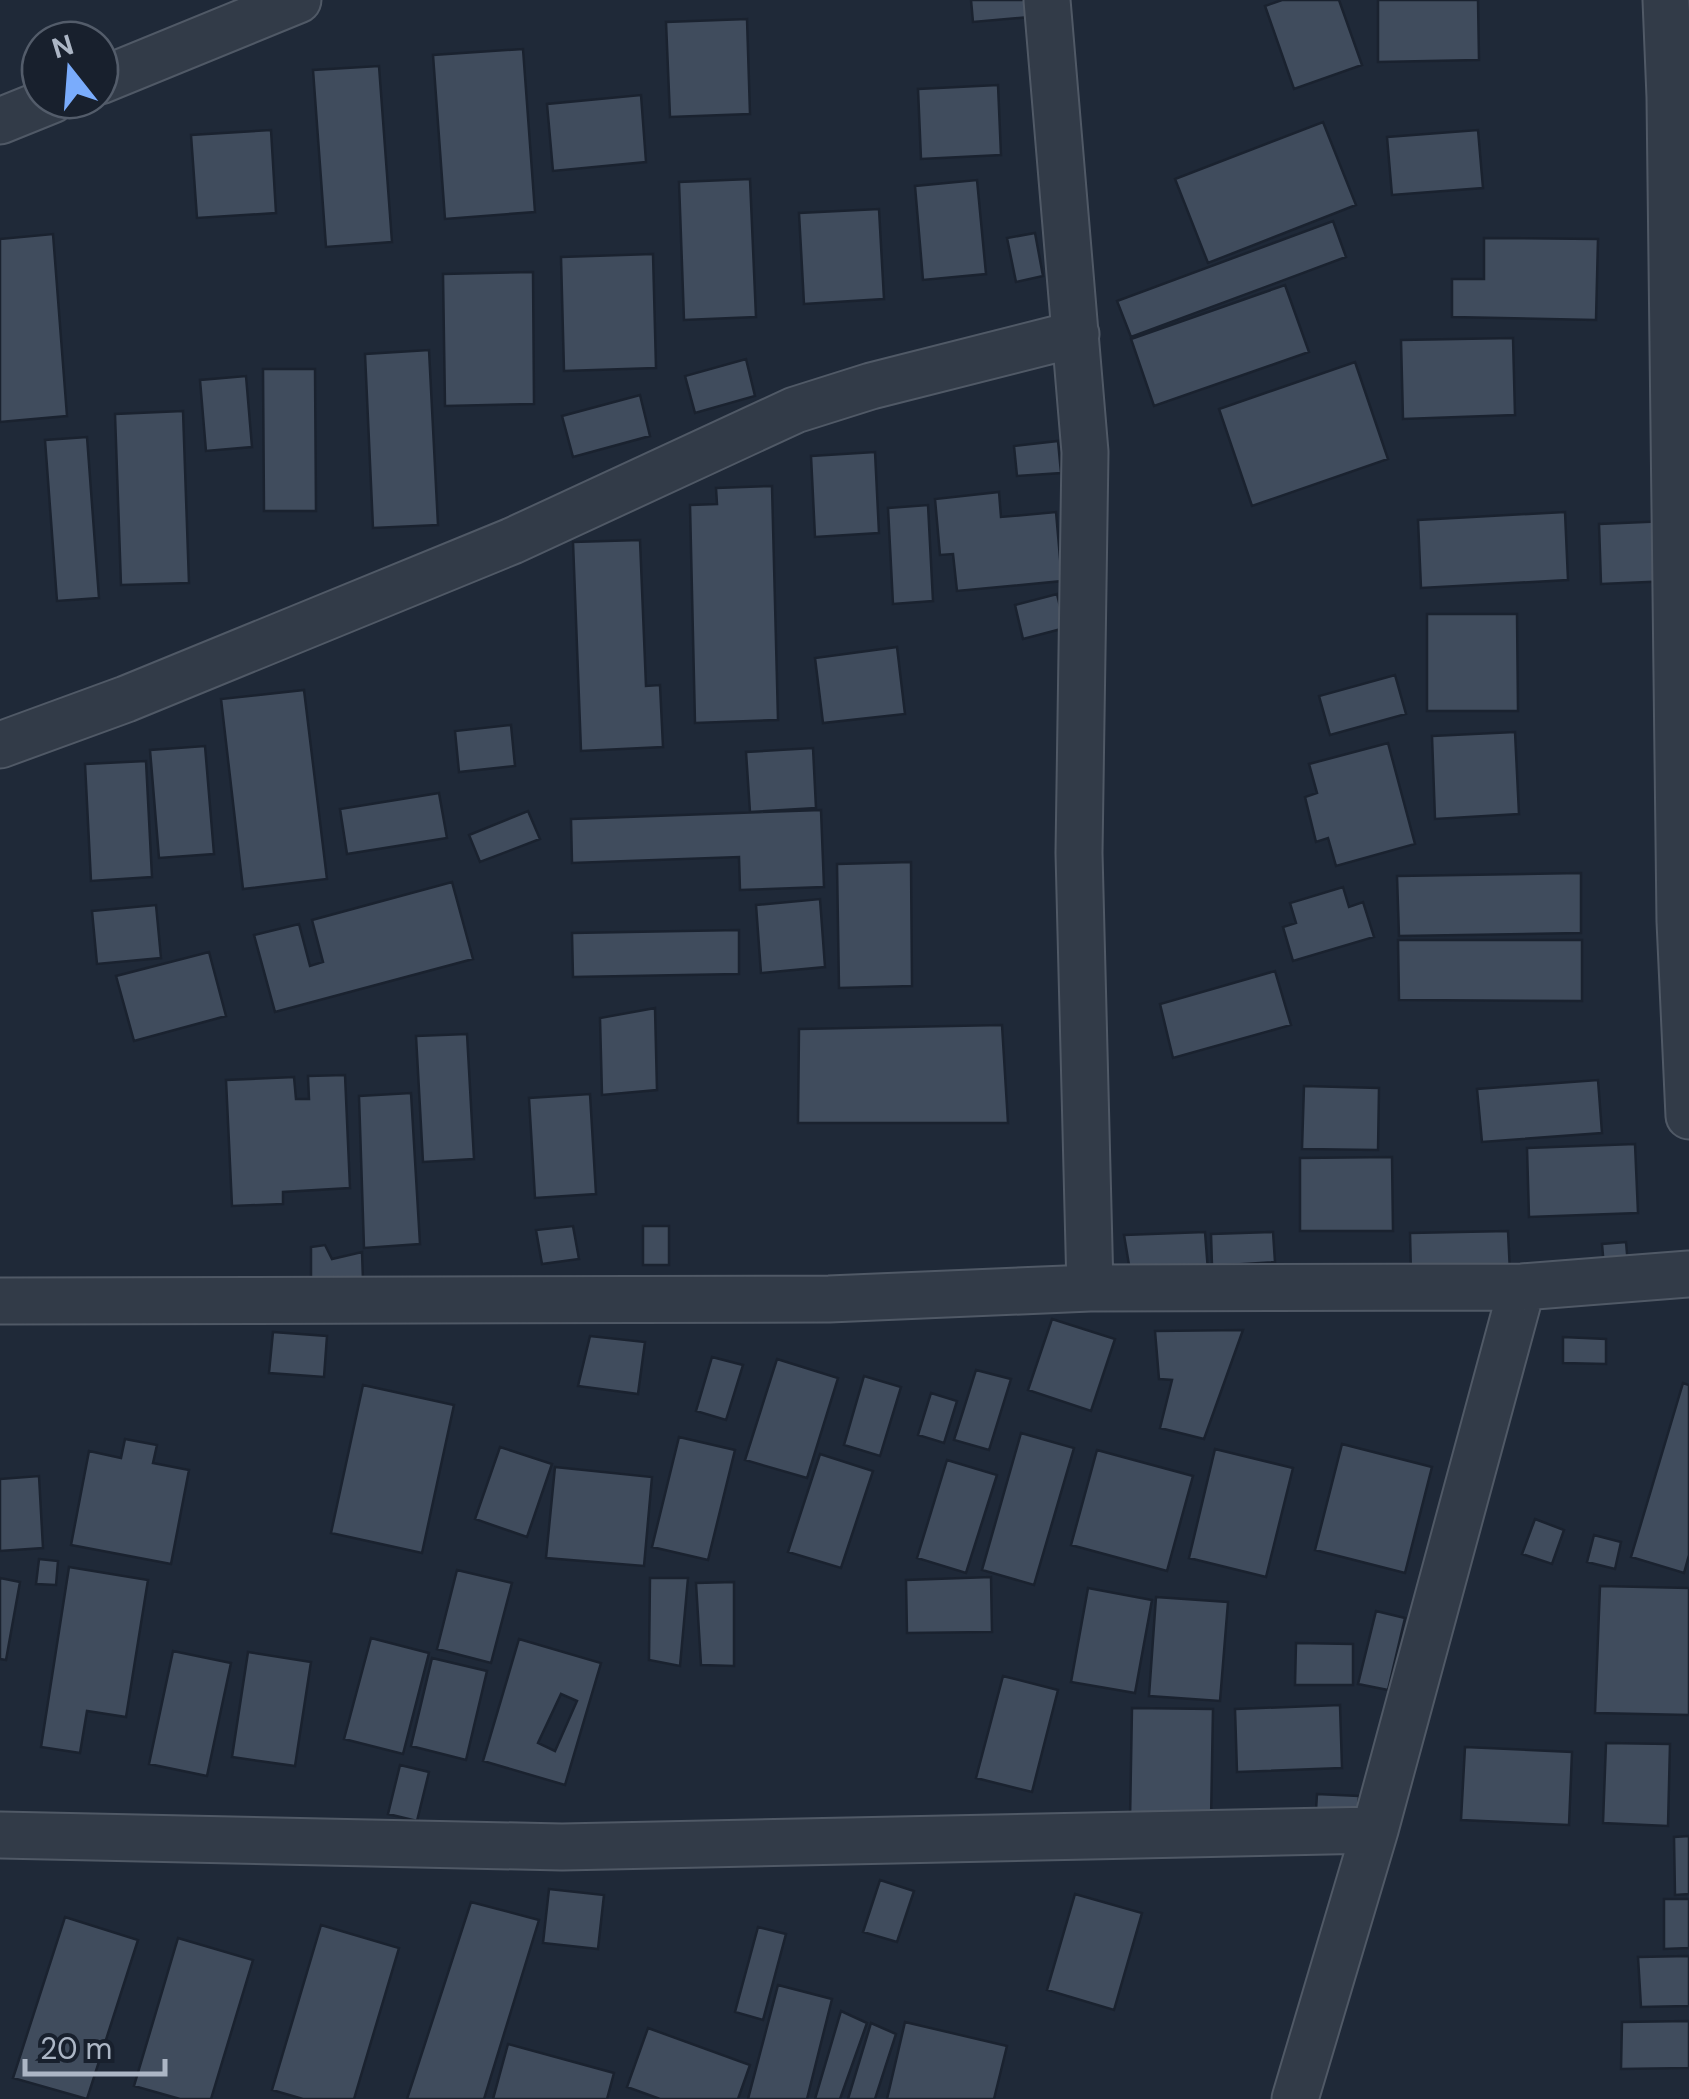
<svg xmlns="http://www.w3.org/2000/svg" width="1689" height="2099" viewBox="0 0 1689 2099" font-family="'DM Sans',sans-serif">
<rect width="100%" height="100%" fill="#1f2938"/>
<path fill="#404c5d" stroke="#1a222f" stroke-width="2.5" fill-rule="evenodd" d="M971,0h57l2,17 -57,5z
M1282,0h57l23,65 -68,24 -29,-83z
M1378,0h100l1,60 -101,2z
M747,19l3,95 -80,3 -4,-95z
M523,49l12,163 -90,7 -12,-164z
M379,66l13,176 -66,5 -13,-177z
M998,85l3,70 -80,4 -3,-70z
M641,95l5,67 -93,9 -6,-67z
M1323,122l33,83 -148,58 -33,-84z
M271,130l5,83 -79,5 -6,-83z
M1478,130l5,58 -91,7 -5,-58z
M750,179l6,138 -72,3 -5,-138z
M977,180l9,94 -63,6 -8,-94z
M879,209l5,90 -80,5 -5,-91z
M1333,221l13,36 -215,80 -14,-36z
M1035,233l8,43 -27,6 -9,-44z
M53,234l14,182 -67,6v-183z
M1484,238l114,1 -2,81 -144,-3v-38h32z
M653,254l3,114 -92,3 -3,-114z
M533,272l1,132 -89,2 -2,-132z
M1285,285l24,67 -155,54 -23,-67z
M1513,338l2,77 -112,4 -2,-79z
M429,350l9,175 -65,3 -8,-174z
M746,359l9,37 -60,17 -10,-37z
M1355,362l33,97 -136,47 -33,-97z
M263,369h52l1,142h-52z
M246,376l6,71 -46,4 -6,-71z
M640,395l10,41 -77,21 -11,-41z
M183,411l6,172 -68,2 -6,-171z
M87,437l12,161 -42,3 -12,-161z
M1058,441l3,32 -44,3 -3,-30z
M875,452l4,81 -64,4 -4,-81z
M772,486l6,234 -83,3 -5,-218 27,-1 -1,-16z
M999,492l2,25 55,-5 6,69 -105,10 -4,-37 -13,1 -5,-56z
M928,505l5,96 -40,3 -5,-96z
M1565,512l3,68 -147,8 -3,-68z
M1668,521l3,60 -70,3 -2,-60z
M640,540l6,146 14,-1 3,62 -82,4 -8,-209z
M1057,594l8,34 -42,11 -8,-34z
M1427,614h90l1,97h-91z
M897,647l8,67 -82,9 -8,-65z
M1395,675l11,39 -76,21 -11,-39z
M304,690l23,189 -84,10 -22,-190z
M511,725l4,41 -56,6 -4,-41z
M1515,732l4,82 -84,5 -3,-83z
M1388,743l27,101 -79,22 -8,-28 -12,4 -11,-45 12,-4 -8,-29z
M205,746l9,108 -55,4 -9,-108z
M813,748l3,60 -66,4 -4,-60z
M146,761l6,116 -61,4 -6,-117z
M439,793l8,45 -100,16 -7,-45z
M821,810l3,77 -84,3 -1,-33 -167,6 -1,-44z
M528,811l12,28 -60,23 -11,-27z
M911,862l1,124 -73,2 -2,-124z
M1581,873v60l-182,3 -2,-60z
M452,882l21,77 -198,53 -21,-77 45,-11 11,42 13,-4 -11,-42z
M1343,887l6,20 14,-5 11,35 -81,24 -10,-34 13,-4 -6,-20z
M820,899l5,68 -64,6 -5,-68z
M156,905l5,53 -64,6 -5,-53z
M739,930v44l-166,3 -1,-44z
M1398,940h184v61l-183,-1z
M209,952l17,64 -92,25 -18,-65z
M1275,971l16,54 -118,33 -13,-54z
M655,1008l2,82 -55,5 -2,-77z
M1002,1025l6,98h-210l1,-94z
M467,1034l7,125 -51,3 -7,-126z
M345,1075l5,113 -67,4v12l-51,2 -6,-126 68,-3 2,22h13l-1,-23z
M1598,1080l4,53 -120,9 -5,-53z
M1304,1086l75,2 -1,62 -76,-1z
M411,1093l9,151 -56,4 -5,-152z
M590,1094l6,100 -61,4 -6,-100z
M1635,1144l3,69 -109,4 -2,-69z
M1392,1157l1,74h-93v-73z
M573,1226l6,33 -37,5 -6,-34z
M643,1226h26v39h-26z
M1508,1231l2,41 -99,3 -1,-42z
M1205,1232l3,39h-78l-6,-36z
M1273,1232l2,30 -63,4 -1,-32z
M1626,1242l2,23 -24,2 -2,-23z
M325,1245l7,14 30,-7 1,28 -52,1v-34z
M1052,1319l63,20 -24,72 -63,-21z
M1243,1330l-39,109 -44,-11 12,-48 -13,-1 -4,-48z
M273,1332l54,4 -3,41 -55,-4z
M590,1336l55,6 -7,52 -60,-8z
M1563,1337l43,2v25l-43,-1z
M712,1357l31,8 -17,55 -30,-9z
M777,1359l61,19 -31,100 -62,-18z
M976,1370l35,9 -22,71 -35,-10z
M864,1376l37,11 -21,69 -36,-11z
M1683,1383l6,2v170l-5,18 -53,-16z
M363,1385l91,20 -32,148 -91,-20z
M931,1393l26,8 -13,42 -26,-8z
M1021,1433l53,15 -40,137 -52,-15z
M679,1437l56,13 -27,110 -56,-13z
M125,1439l32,6 -4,18 36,7 -18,94 -100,-19 18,-94 32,7z
M1342,1444l90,23 -27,106 -90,-23z
M500,1447l52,17 -25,73 -52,-18z
M1215,1449l78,19 -27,109 -77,-19z
M1097,1450l96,26 -26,95 -96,-26z
M820,1454l53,17 -32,97 -53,-16z
M947,1460l50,15 -31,98 -49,-15z
M555,1467l97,10 -8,89 -98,-8z
M39,1476l4,72 -43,3v-72z
M1535,1519l29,11 -12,34 -30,-10z
M1594,1535l27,7 -6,27 -28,-7z
M39,1559l19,2 -2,24 -20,-1z
M69,1567l79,13 -22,137 -39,-6 -7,42 -39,-6z
M457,1570l55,13 -21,80 -54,-14z
M991,1577l1,55 -85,1 -1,-53z
M0,1578l20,4 -14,78 -6,-1z
M650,1578h38l-8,88 -31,-6z
M734,1582v84l-33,-1 -5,-82z
M1600,1586l89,2v127l-94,-2z
M1088,1588l64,12 -17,93 -64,-11z
M1156,1597l72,5 -8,99 -71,-5z
M1376,1611l29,7 -17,72 -30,-6z
M371,1638l58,15 -26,101 -59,-15z
M519,1639l82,24 -36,122 -82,-24zM561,1694l16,7 -22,50 -17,-8z
M1296,1643l57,1v41h-58z
M173,1651l58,12 -24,113 -58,-12z
M248,1652l63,10 -16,104 -63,-9z
M432,1658l55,13 -21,89 -55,-14z
M1003,1676l55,14 -26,102 -56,-14z
M1340,1705l2,63 -105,4 -2,-63z
M1132,1708l81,1 -2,112 -81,-1z
M1606,1743l64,1 -2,82 -65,-3z
M1465,1747l107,5 -3,73 -108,-5z
M400,1765l29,7 -12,49 -29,-7z
M1317,1794l42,2 -2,32 -42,-2z
M1689,1836v58l-14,1 -1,-58z
M880,1880l34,11 -17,51 -34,-10z
M549,1889l55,6 -6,54 -55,-6z
M1075,1894l67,19 -28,97 -67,-20z
M1664,1899h25v49l-25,1z
M471,1902l68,18 -55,179h-77z
M65,1917l73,23 -51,159 -74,-21z
M321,1925l78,23 -45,151h-51l-31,-9z
M758,1927l28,7 -23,86 -28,-8z
M178,1938l75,22 -42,139h-31l-46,-13z
M1689,1956v50l-48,1 -3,-50z
M778,1985l54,14 -25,100h-59z
M841,2011l26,12 -27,76h-25z
M1689,2021v47l-68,1 1,-47z
M905,2022l102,24 -13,53h-107z
M871,2023l25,11 -21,65h-27z
M648,2028l102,37 -12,34h-78l-33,-12z
M508,2044l106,29 -7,26h-114z"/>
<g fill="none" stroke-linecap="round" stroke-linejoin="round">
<g stroke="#505966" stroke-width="49">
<path id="minor" d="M1047,0l38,452 -6,401 11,435
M1666,0l4,97 10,824 9,195
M100,81l198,-81
M0,121l52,-21
M0,745l126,-46 386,-158 283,-131 76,-24 205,-52
M0,1301l829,-2 261,-11 432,-1 167,-13
M0,1835l562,12 813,-17
M1295,2099l80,-269 147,-543"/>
</g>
<use href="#minor" stroke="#323b48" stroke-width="45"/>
</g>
<g transform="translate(70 70) rotate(343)"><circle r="48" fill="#18202d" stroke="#535c6a" stroke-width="2.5"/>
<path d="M0-8L18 38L0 25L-18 38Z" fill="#7aacfc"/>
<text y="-15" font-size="28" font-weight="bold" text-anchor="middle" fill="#acb6c5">N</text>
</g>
<path d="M25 2059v15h140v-15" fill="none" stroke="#acb6c5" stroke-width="5"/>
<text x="40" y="2059" font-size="30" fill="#acb6c5" stroke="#18202d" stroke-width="8" paint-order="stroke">20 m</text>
</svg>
